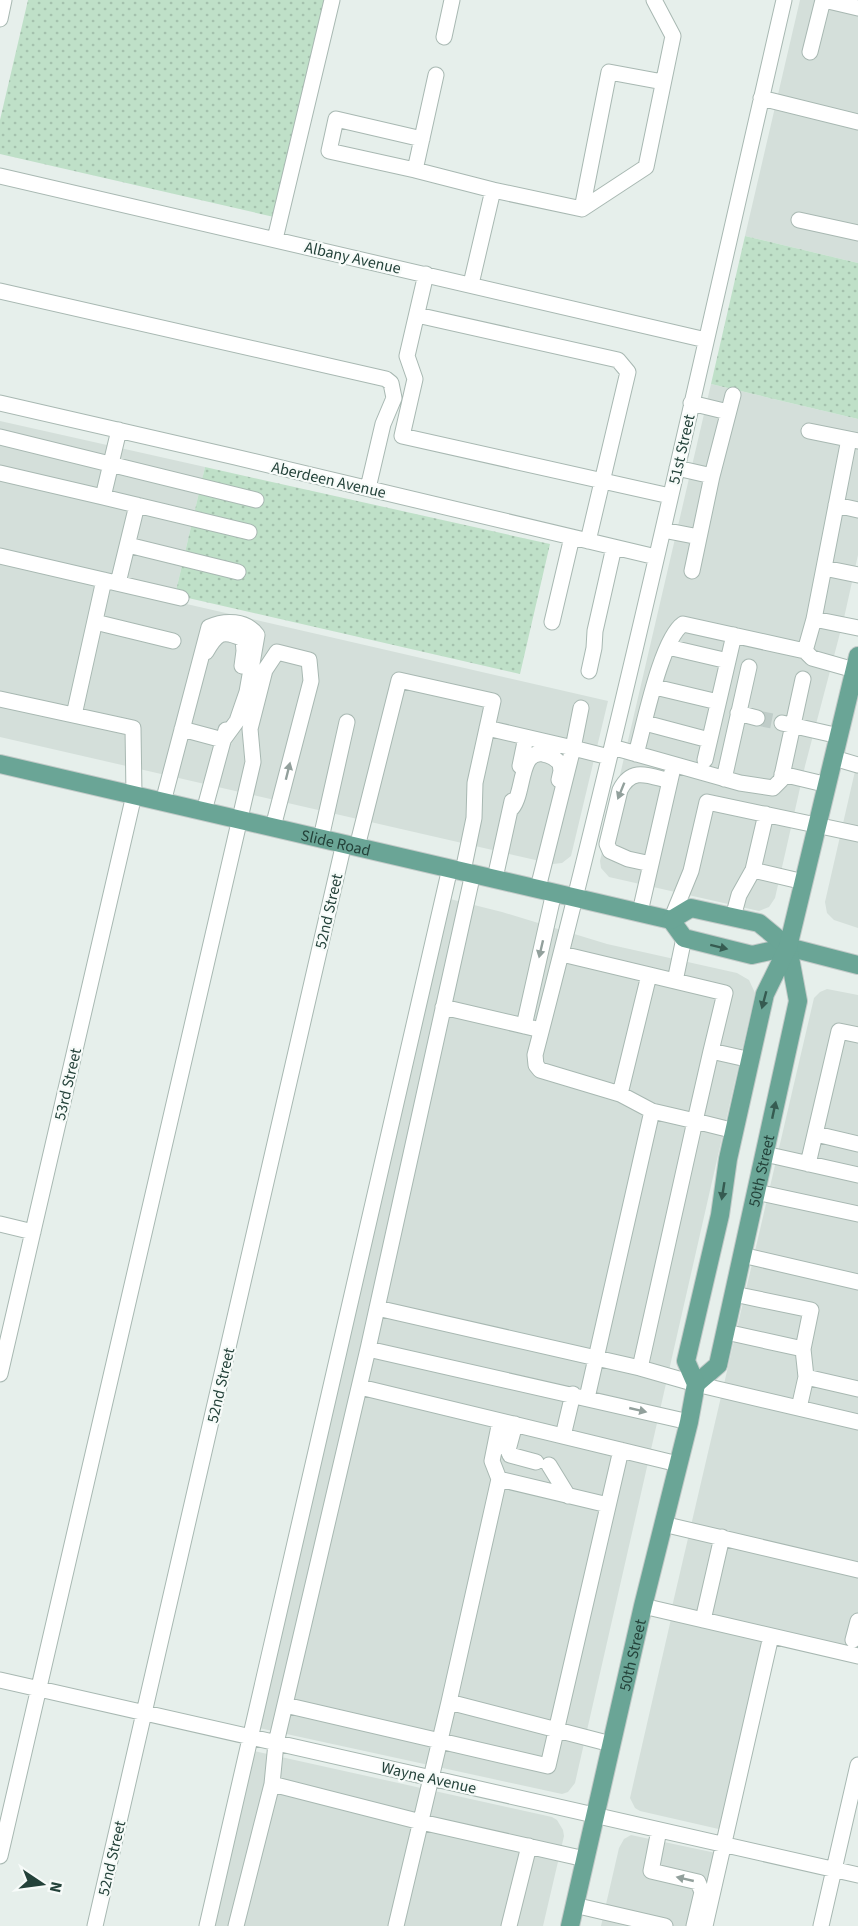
<svg xmlns="http://www.w3.org/2000/svg" width="858" height="1926" viewBox="0 0 858 1926" font-family="'Source Sans 3',sans-serif">
<defs>
<pattern id="grass-dots" width="8" height="8" patternUnits="userSpaceOnUse" patternTransform="scale(1.5)"><rect width="8" height="8" fill="#bfe0c8"/><path d="M2 2h.1M6 6h.1" fill="none" stroke="#a4c1ad" stroke-width="1.8" stroke-linecap="round"/></pattern>
</defs>
<rect width="100%" height="100%" fill="#e6efeb"/>
<path fill="#d4dfda" d="M800,0h58v263l-113,-27z
M711,384l147,35v136l-14,63 -39,148 -30,132 -6,9 -10,4 -150,-34 -8,-9 -1,-7z
M0,421l205,46 -30,128 -175,-40z
M0,561l608,140 -37,155 -9,7 -9,1 -553,-127z
M858,758v170l-24,-8 -7,-7 -2,-11z
M450,899l52,13 105,32 130,29 12,7 6,13 -180,790 -7,9 -6,2 -303,-66z
M827,989l31,6v656l-186,-44 142,-609 6,-6z
M671,1619l95,20 -43,191 -83,-19 -5,-3 -5,-10z
M254,1751l298,66 5,3 6,10 1,6 -21,90h-329z
M631,1835l85,18 -16,73h-99l18,-78 5,-9z"/>
<path fill="url(#grass-dots)" d="M28,0h296l-50,217 -274,-63v-34z
M745,236l113,27v156l-147,-35z
M205,467l345,77 -30,130 -345,-79z"/>
<g fill="none" stroke-linecap="round" stroke-linejoin="round">
<path stroke="#bfccc8" stroke-width="15" stroke-dasharray="15 8" stroke-linecap="butt" d="M757,718l25,5"/>
<g stroke="#a8b8b2" stroke-width="17">
<path id="minor" d="M824,0l34,8
M0,19l4,-19
M444,37l8,-37
M810,52l13,-52
M436,75l-21,95 78,20
M761,98l97,24
M415,170l-86,-19 7,-32 86,20
M0,176l706,164
M582,209l27,-137 54,10
M799,220l59,13
M275,239l57,-239
M426,274l-19,82 8,23 -13,57 268,60
M471,284l22,-94 89,19 64,-42 27,-131 -19,-36
M0,291l386,88 5,4 3,15 -11,26 -15,64
M417,315l201,45 10,12 -40,169
M0,403l235,54 421,100
M691,403l37,9
M809,431l49,10
M0,437l256,63
M677,468l35,8
M0,473l103,24 16,-67
M103,497l146,35
M836,505l22,5
M663,530l36,7
M128,545l110,27
M0,556l181,42
M824,568l34,7
M692,571l20,-95 21,-81
M118,583l19,-78
M814,619l35,-180
M95,622l78,19
M552,622l20,-85
M668,647l60,14
M805,651l9,-32 44,9
M206,652c11,-19 16,-23 37,-13l1,12 -2,15
M589,671l5,-23 1,-17 19,-84
M655,687l63,15
M0,699l133,29 1,67 -134,579
M738,713l19,5
M74,715l30,-135
M645,723l64,17
M782,723l57,13
M487,728l86,20 8,-40
M182,729l41,11
M612,747l128,36 33,5 8,-8 22,-101
M636,754c8,-28 25,-115 47,-130l122,27 7,7 46,13
M834,758l24,7
M705,760l29,-125
M520,766l6,-29
M782,774l46,11
M724,779l25,-112
M163,802l46,-175c16,-7 37,-7 48,8l-10,57 -10,29 -14,19
M510,810c15,-12 8,-61 33,-56 7,1 12,4 17,9l1,8 -2,9
M204,811l22,-81
M766,814l-13,56 51,12
M321,838l26,-116
M357,847l42,-167 94,21 -18,82 -1,35 -11,53
M651,864l-23,-5 -18,-8 -3,-7 13,-54c12,-24 29,-14 50,-9
M473,873l-105,476 321,73
M495,878l17,-77
M538,888l35,-140 36,9
M640,912l32,-140
M733,917l6,-22 14,-25
M671,920l20,-49 16,-69 151,32
M562,954l163,39 -14,58 40,9
M675,981l9,-43
M443,1007l90,21
M524,1026l30,-134
M711,1051l-16,70 40,10
M620,1094l29,-119
M816,1134l42,10
M765,1154l93,21
M808,1164l31,-133 19,4
M756,1192l102,22
M0,1224l33,8
M742,1255l116,27
M377,1308l263,60 56,16 162,38
M726,1332l77,17 8,-39 -77,-16
M368,1349l-92,394 -4,41 149,38 164,37
M640,1368l55,-247 -43,-10 -32,-17 -80,-24 -4,-5 -1,-10c91,-349 168,-703 249,-1055
M806,1377l52,12
M360,1387l318,77
M587,1398l65,-287
M799,1408l7,-31 -3,-28
M515,1424l-7,26 2,5 26,7
M563,1436l10,-42
M549,1465l19,31
M499,1479l109,26
M663,1524l195,46
M643,1606l215,50
M703,1620l19,-83
M853,1640l5,-19
M0,1680l858,195
M449,1702l50,-223 -7,-18 8,-40
M285,1705l263,61 73,-316
M659,1830l-8,41 47,11 4,10 -8,34
M0,1856l253,-1094 -3,-33 15,-59 12,-18 32,8 2,21 -38,146
M574,1905l91,21
M95,1926l249,-1083
M207,1926l243,-1058
M236,1926l36,-142
M396,1926l53,-224 162,42
M509,1926l20,-80
M705,1926l66,-290
M821,1926l37,-161"/>
</g>
<g stroke="#c2cac8" stroke-width="20">
<g id="major">
<path id="s1" d="M0,764l671,156 13,18 68,17 36,-8"/>
<path d="M671,920l20,-12 68,15 29,24 70,18"/>
<path id="s2" d="M696,1384l22,-19 80,-364 -10,-54"/>
<path id="s3" d="M570,1926l73,-320 46,-184 7,-38 -10,-23 34,-146 8,-56 37,-165 23,-47 70,-291"/>
</g>
</g>
<use href="#minor" stroke="#fff" stroke-width="15"/>
<use href="#major" stroke="#6aa596" stroke-width="18"/>
</g>
<defs><path id="oneway-solid" d="M-6-.8H1V-3.2L6.5 0L1 3.2V.8H-6Z" transform="scale(1.5)"/></defs>
<g fill="#92a09c">
<use href="#oneway-solid" transform="translate(288 771) rotate(-76)"/>
<use href="#oneway-solid" transform="translate(621 791) rotate(112)"/>
<use href="#oneway-solid" transform="translate(541 949) rotate(103)"/>
<use href="#oneway-solid" transform="translate(638 1410) rotate(13)"/>
<use href="#oneway-solid" transform="translate(685 1879) rotate(-167)"/>
</g>
<g fill="#365b51">
<use href="#oneway-solid" transform="translate(719 947) rotate(14)"/>
<use href="#oneway-solid" transform="translate(764 1000) rotate(105)"/>
<use href="#oneway-solid" transform="translate(774 1110) rotate(-78)"/>
<use href="#oneway-solid" transform="translate(723 1191) rotate(99)"/>
</g>
<g text-anchor="middle" stroke-width="4.5" stroke-linejoin="round" paint-order="stroke">
<g font-size="16" fill="#24423a" stroke="#f7fbf9">
<text transform="translate(353 257) rotate(13)" y="6">Albany Avenue</text>
<text transform="translate(681 449) rotate(-77)" y="6">51st Street</text>
<text transform="translate(329 479) rotate(13)" y="6">Aberdeen Avenue</text>
<text dy="6" stroke="none"><textPath href="#s1" startOffset="345">Slide Road</textPath></text>
<text transform="translate(328 911) rotate(-77)" y="6">52nd Street</text>
<text transform="translate(67 1084) rotate(-77)" y="6">53rd Street</text>
<text dy="6" stroke="none"><textPath href="#s2" startOffset="228">50th Street</textPath></text>
<text transform="translate(220 1385) rotate(-77)" y="6">52nd Street</text>
<text dy="6" stroke="none"><textPath href="#s3" startOffset="278">50th Street</textPath></text>
<text transform="translate(429 1777) rotate(13)" y="6">Wayne Avenue</text>
<text transform="translate(111 1858) rotate(-77)" y="6">52nd Street</text>
</g>
</g>
<g transform="translate(42 1884) rotate(103)" stroke="#f7fbf9" stroke-width="4.5" paint-order="stroke">
<path d="M0-4.5L10 22L0 15L-10 22Z" fill="#24423a"/>
<text y="-9" font-size="16" font-weight="bold" text-anchor="middle" fill="#24423a">N</text>
</g>
</svg>
